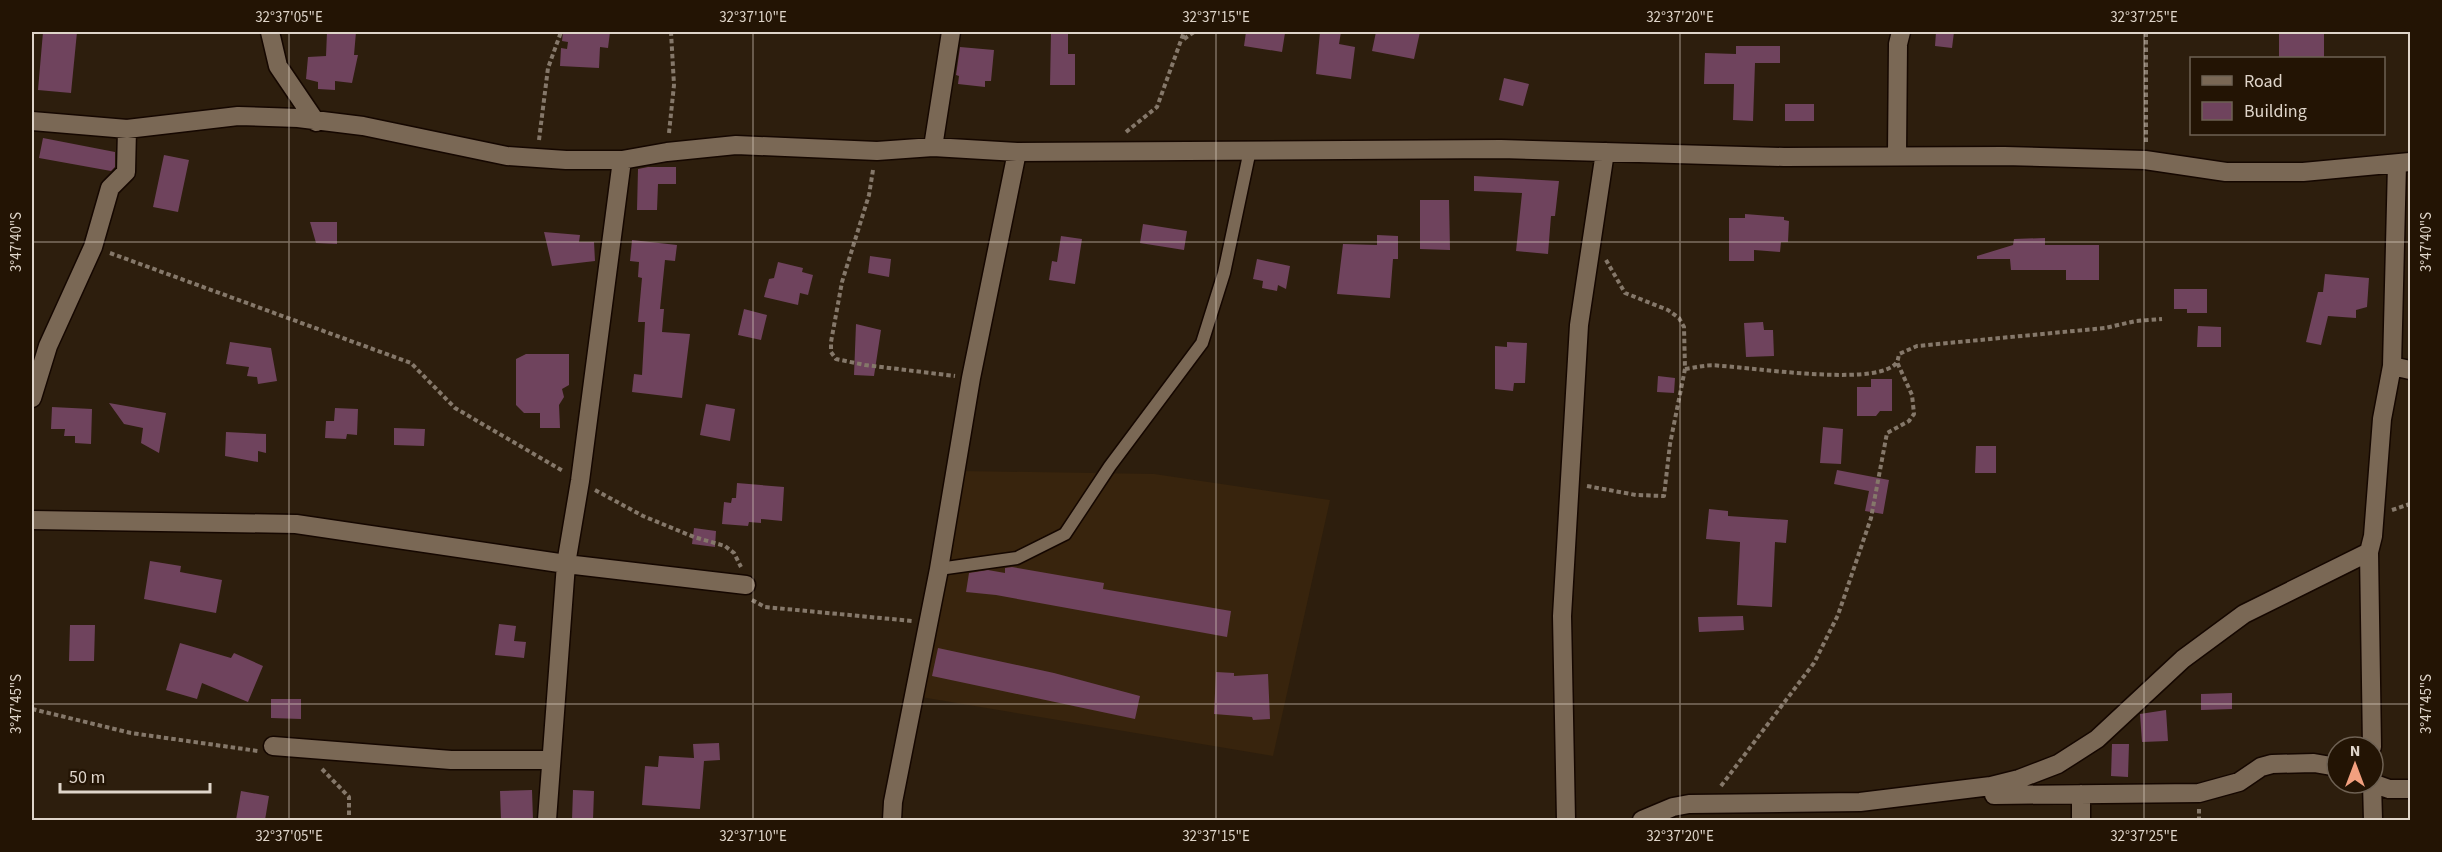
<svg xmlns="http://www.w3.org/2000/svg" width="2442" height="852" viewBox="0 0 2442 852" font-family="'Source Sans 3',sans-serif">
<rect width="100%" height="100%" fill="#2d1e0d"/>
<path fill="#38240d" d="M961,471l193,3 176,26 -57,256 -352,-59z"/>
<path fill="#6f435d" d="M43,32h34l-6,61 -33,-3z
M327,32h29l-2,23h4l-6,28 -17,-2v9l-17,-1v-7l-12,-3 2,-22 18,-1z
M563,32h47l-2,16 -8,-1 -1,21 -39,-2 1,-18 6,1 1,-7 -6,-1z
M1051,32h17v22h7v31h-25z
M1246,32l39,1 -3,19 -38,-6z
M1320,32h21l-2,12 16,3 -4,32 -35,-5z
M1376,32h44l-6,27 -42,-8z
M1936,32h18l-2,16 -17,-2z
M2279,33h45v25h-45z
M1736,46h44v17h-25l-2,58 -20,-1 1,-36h-30l1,-31 31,1z
M960,47l34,3 -3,31h-6v6l-27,-3 1,-8 -3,-1z
M1504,78l25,6 -6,22 -24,-6z
M1785,104h29v17h-29z
M43,138l72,14v15l-4,4 -72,-13z
M164,155l25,5 -11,52 -25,-5z
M648,167h28v17h-18l-1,26h-20l1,-41z
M1474,176l85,5 -4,35h-4l-3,38 -32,-3 6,-58 -48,-2z
M1420,200h29l1,50 -30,-1z
M1745,214l39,3v3l5,1 -1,21h-7l-1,10 -26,-2v11h-25v-43h16z
M310,222h27v22l-21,-1z
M1143,224l44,7 -3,19 -44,-7z
M544,232l36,3 -1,7h15l1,19 -43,5z
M1377,235l21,1v23h-5l-3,39 -53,-4 6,-50 34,1z
M1061,236l21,3 -7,45 -26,-4 3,-19 5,1z
M2045,238v7h54v35h-33v-10h-55l-1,-11h-33v-3l36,-11 1,-6z
M632,240l45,5 -2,16 -10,-1 -5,49h4l-2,23 28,2 -8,64 -50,-6 2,-18 8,1 3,-53h-7l4,-44 -4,-1 1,-15 -9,-1z
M870,256l21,3 -2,18 -21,-4z
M1257,259l33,7 -4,23 -8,-4 -1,6 -15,-3 1,-7 -10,-2z
M778,262l25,6 -1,4 11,3 -5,20 -8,-2 -2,12 -34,-8 5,-18 5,-1z
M2325,274l44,4 -2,29 -11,3v8l-28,-2 -7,29 -15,-3 12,-50h5z
M2174,289h33v24h-20v-4h-13z
M744,309l23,6 -6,25 -23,-5z
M1763,322l1,8h9l1,26 -28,1 -2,-34z
M856,324l25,6 -7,46 -20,-1z
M2198,326l23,1v20h-24z
M230,342l41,6 6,33 -19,3 -1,-7 -10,-1 2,-9 -23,-3z
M1507,342l20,1 -2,40h-11l-1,8 -18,-2v-43l12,1z
M526,354h43v31l-7,4 2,8 -5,8 1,23h-20v-15h-16l-8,-8v-46z
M1658,376l17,2 -1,15 -17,-1z
M1871,379h21v32h-12l-4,5h-19v-29h14z
M109,403l57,10 -7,40 -18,-10 2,-15 -19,-4z
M706,404l29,5 -5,32 -30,-6z
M52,407l40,2 -1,35 -16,-1v-7h-11l1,-7h-14z
M335,408l23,1 -1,26 -10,-1 -1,5 -21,-1 1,-17h8z
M1823,427l20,2 -2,35 -21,-1z
M394,428l31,1 -1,17 -30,-1z
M226,432l40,2v19l-8,-2v11l-33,-6z
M1976,446h20v27h-21z
M1837,470l52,10 -6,34 -18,-3 4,-20 -35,-7z
M737,483l47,4 -2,34 -21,-2v4l-12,-1 -1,4 -26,-2 2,-22 7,1 1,-5h4z
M1709,509l19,2v5l60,4 -2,23 -11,-1 -3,65 -35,-2 3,-63 -34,-3z
M694,528l22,3 -1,16 -23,-3z
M150,561l31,5 -1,6 42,8 -6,33 -72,-14z
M1012,567l92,16 -1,6 128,22 -4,26 -231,-42 -30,-3 3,-19 19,-3 17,3v-5z
M1743,616l1,14 -45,2 -1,-15z
M499,624l17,2 -2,15 12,1 -2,16 -29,-3z
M70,625h25l-1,36h-25z
M180,643l51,15 3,-5 29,13 -15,36 -46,-19 -5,16 -31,-9z
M938,648l116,25 86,23 -5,23 -203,-43z
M1216,672l18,1v3l34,-2 2,45 -17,1 -1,-3 -38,-3z
M2232,693v16l-31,1v-16z
M271,699h30v20l-30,-1z
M2166,710l2,31 -26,1 -2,-28z
M719,743l1,17 -16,1 -4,48 -58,-4 3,-39 13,1 1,-11 35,2 -1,-14z
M2112,744h17l-1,33 -17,-1z
M532,790l1,30h-32l-1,-29z
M573,790l21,1 -1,29h-21z
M241,791l28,5 -4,24h-29z"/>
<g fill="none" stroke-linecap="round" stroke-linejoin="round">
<g stroke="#150700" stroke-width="15">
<path id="lane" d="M939,569l78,-11 48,-24 45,-68 92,-123 22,-70 26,-123"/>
</g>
<g stroke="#150700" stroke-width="21">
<path id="street" d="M270,32l8,34 38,56
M32,121l95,8 111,-13 60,2 65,8 144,30 59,4h56l45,-8 69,-7 141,6 56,-4 84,5 484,-3 283,8 220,-1 141,4 81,12h77l107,-10
M933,147l18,-115
M1897,154l1,-110 3,-12
M2392,366l5,-202
M32,398l16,-52 45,-99 17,-59 16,-16 1,-43
M32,520l264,4 270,40 180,21
M2369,552l3,195
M273,746l178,14h99
M2372,783l17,6h21
M2372,783l1,37
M2081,794v26
M1994,795l205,-2 40,-11 22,-15 11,-3 42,-1 23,4
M547,820l19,-256 14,-83 42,-321
M892,820l1,-18 46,-233 32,-191 46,-226
M1566,820l-4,-204 17,-291 26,-173
M1642,820l31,-13 16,-3 171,-2 131,-16 28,-7 39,-15 39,-25 86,-80 61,-45 125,-62 4,-16 9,-117 10,-53 18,4"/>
</g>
<path stroke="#85786a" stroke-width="4" stroke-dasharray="4.5 3" stroke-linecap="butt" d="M1184,39l10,-7
M1126,132l31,-25 27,-75
M669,133l5,-48 -3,-53
M539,140l9,-72 13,-36
M2146,142v-110
M873,170l-4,25 -27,87 -11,60v10l5,7 29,6 90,11
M110,253l301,110 44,45 108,63
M1685,369c13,-2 24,-5 37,-3 34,2 145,19 171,0 5,-3 5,-7 6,-12l18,-8 188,-18 31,-7 26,-2
M1587,486l49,9 28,1 6,-52 15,-75 -1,-42 -5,-9 -11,-8 -43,-17 -19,-33
M595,490l48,26 51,21 31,9 9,7 7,14
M2392,510l18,-6
M752,600l13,7 147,14
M32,709l99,24 127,18
M322,769l27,28v23
M1721,786l93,-123 24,-48 33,-97 16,-85 22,-12 5,-7 -2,-19 -15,-33
M2199,809v11"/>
<use href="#lane" stroke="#7a6855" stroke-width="12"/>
<use href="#street" stroke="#7a6855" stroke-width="18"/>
</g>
<path fill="none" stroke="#dfd5ca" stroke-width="1.5" stroke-opacity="0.45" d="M289,32v788M753,32v788M1216,32v788M1680,32v788M2144,32v788M32,242h2378M32,704h2378"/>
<rect width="2442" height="852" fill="none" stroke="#231404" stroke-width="66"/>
<rect x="2190" y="57" width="195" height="78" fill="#231404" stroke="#6e6153" stroke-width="1.5"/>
<rect x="2202" y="76" width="30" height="9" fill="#7a6855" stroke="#6e6153" stroke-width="1.5"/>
<text x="2244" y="87" font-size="18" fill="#dfd5ca">Road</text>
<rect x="2202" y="102" width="30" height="18" fill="#6f435d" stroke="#6e6153" stroke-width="1.5"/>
<text x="2244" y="117" font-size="18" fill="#dfd5ca">Building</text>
<g transform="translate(2355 765)"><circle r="28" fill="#231404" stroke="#6e6153" stroke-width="1.5"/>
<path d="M0-4.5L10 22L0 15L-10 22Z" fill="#f2a07f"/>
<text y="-9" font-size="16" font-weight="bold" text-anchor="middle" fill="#dfd5ca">N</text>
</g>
<path d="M60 783v9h150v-9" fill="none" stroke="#dfd5ca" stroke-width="3"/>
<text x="69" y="783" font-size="18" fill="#dfd5ca" stroke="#231404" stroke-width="4.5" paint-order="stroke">50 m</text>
<rect x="33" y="33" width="2376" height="786" fill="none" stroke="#dfd5ca" stroke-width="2"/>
<g font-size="15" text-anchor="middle" fill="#dfd5ca">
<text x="289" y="22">32°37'05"E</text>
<text x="753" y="22">32°37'10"E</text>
<text x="1216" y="22">32°37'15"E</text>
<text x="1680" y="22">32°37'20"E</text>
<text x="2144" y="22">32°37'25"E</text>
<text transform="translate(16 242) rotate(-90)" y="5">3°47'40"S</text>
<text transform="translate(2426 242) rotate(-90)" y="5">3°47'40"S</text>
<text transform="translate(16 704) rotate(-90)" y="5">3°47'45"S</text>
<text transform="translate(2426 704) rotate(-90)" y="5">3°47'45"S</text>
<text x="289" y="841">32°37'05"E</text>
<text x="753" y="841">32°37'10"E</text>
<text x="1216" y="841">32°37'15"E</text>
<text x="1680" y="841">32°37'20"E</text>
<text x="2144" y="841">32°37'25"E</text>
</g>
</svg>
